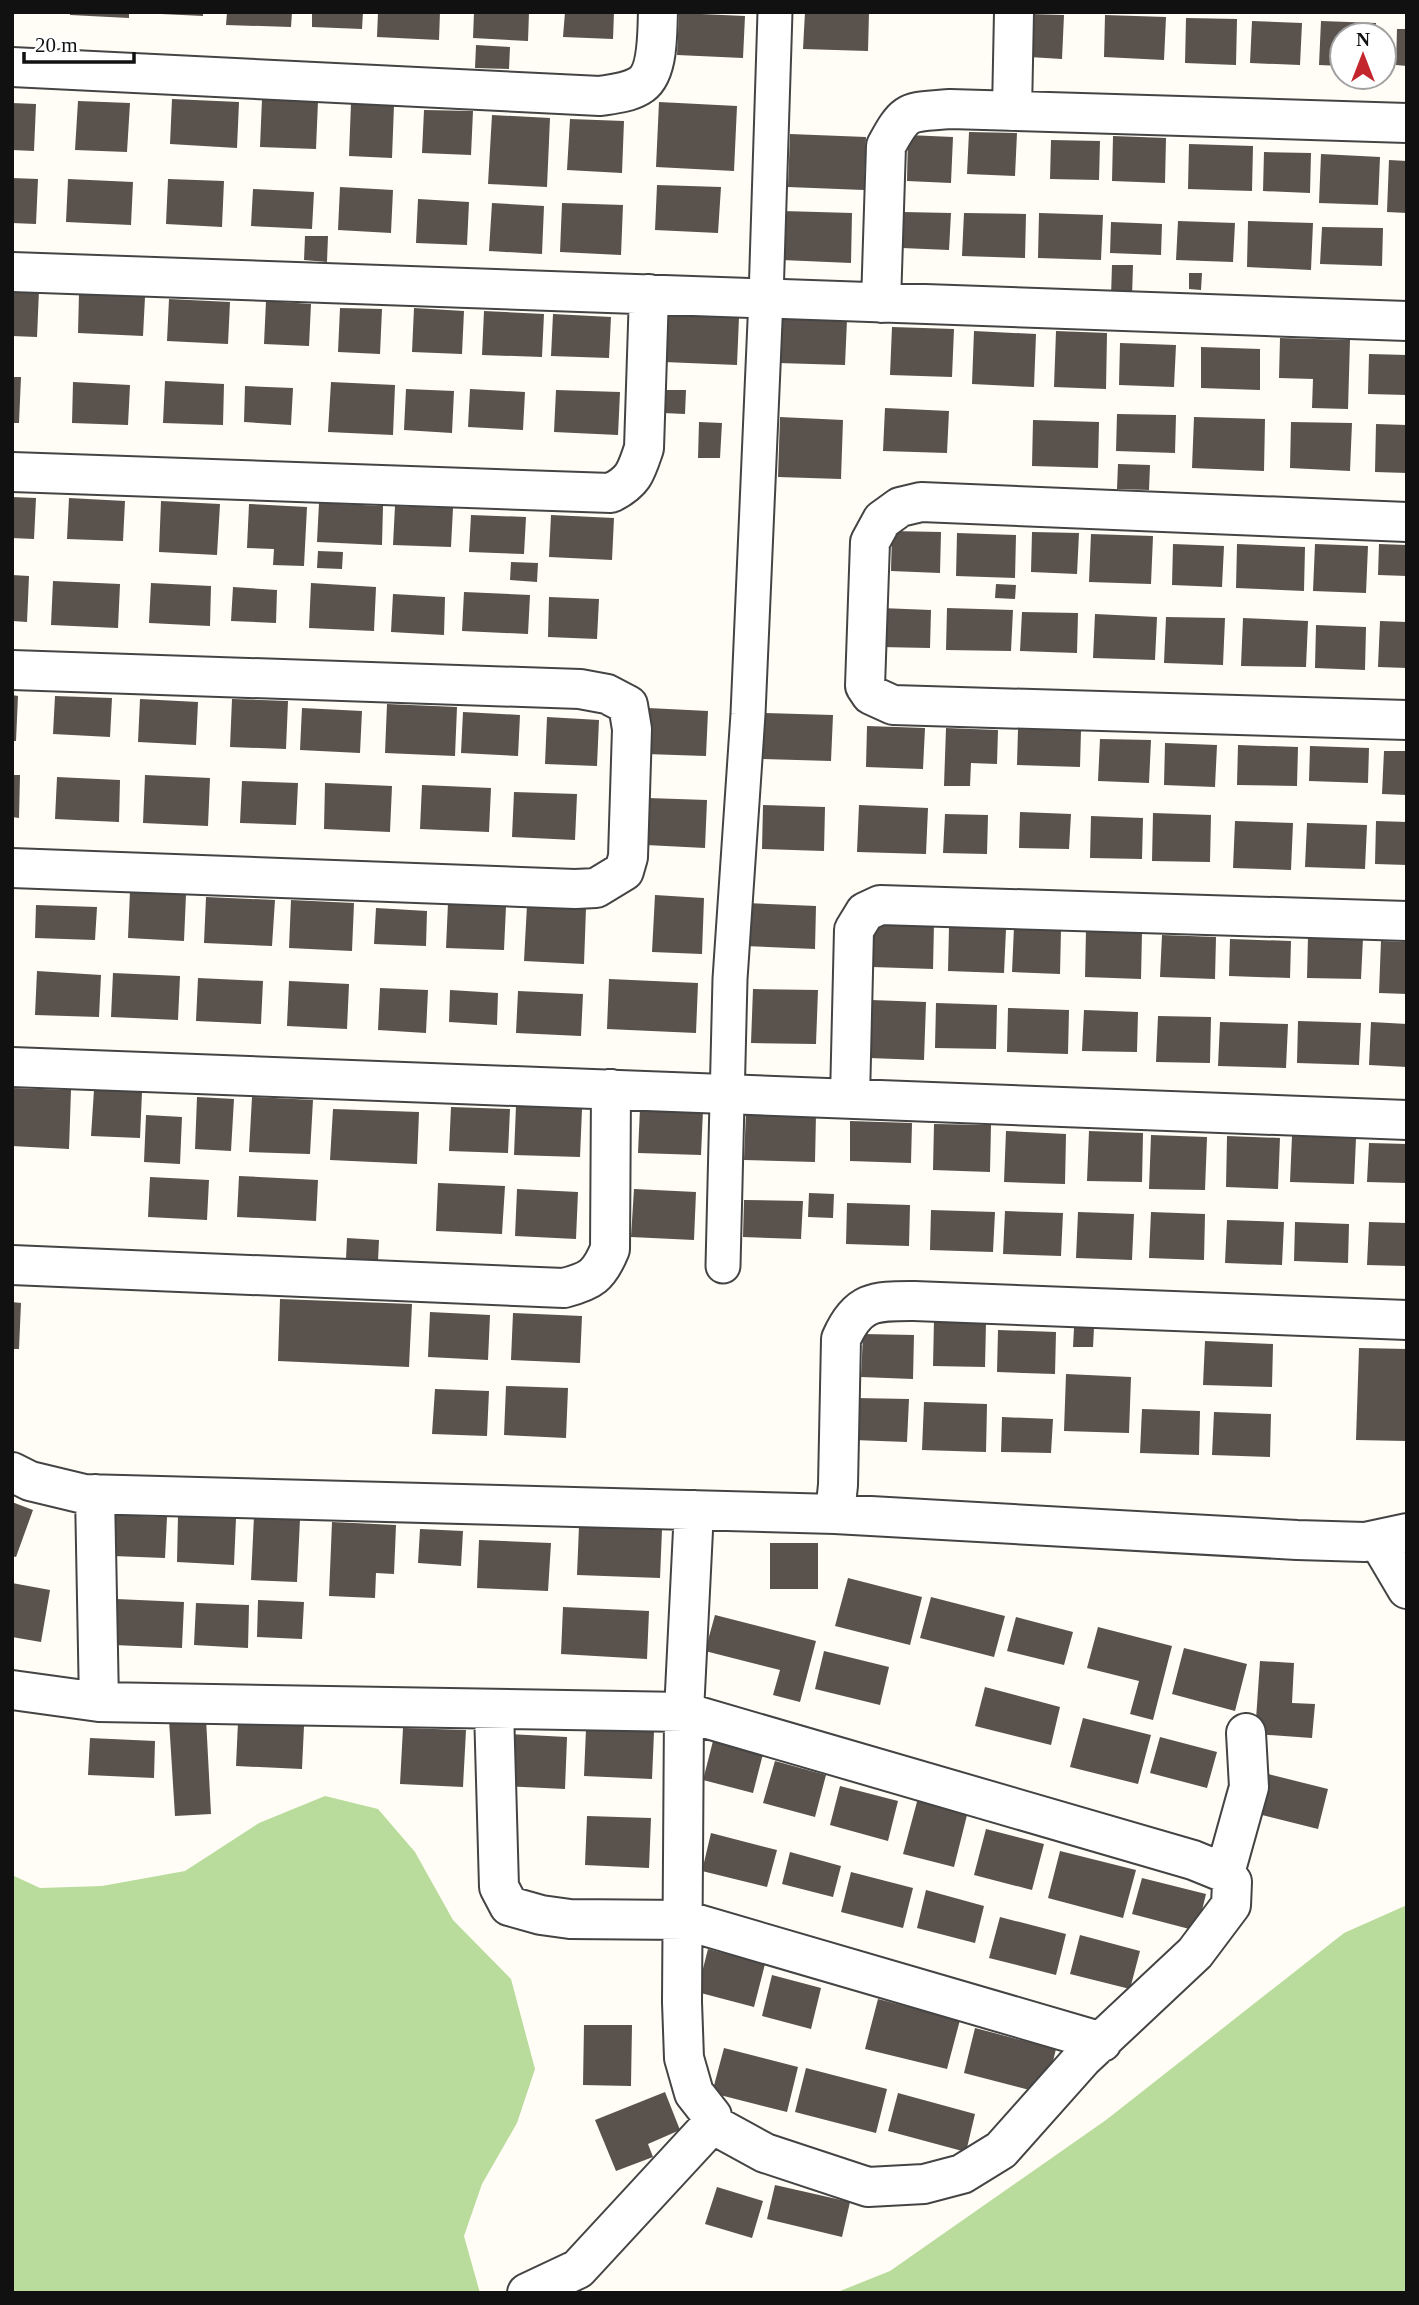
<svg xmlns="http://www.w3.org/2000/svg" width="1419" height="2305" viewBox="0 0 1419 2305" font-family="'Times New Roman',serif">
<rect width="100%" height="100%" fill="#fffdf5"/>
<path fill="#b9dc9c" d="M325,1796l53,13 37,43 38,68 58,59 24,90 -18,54 -35,61 -18,52 16,57h-468v-418l28,13 62,-2 83,-15 74,-48z
M1407,1905v388h-572l55,-22 216,-151 238,-187z"/>
<path fill="#5a524d" d="M70,12h59v6l-59,-3z
M161,12h42v4l-42,-2z
M227,12h65l-1,15 -65,-2z
M312,12h51l-1,17 -50,-2z
M378,12h62l-1,28 -62,-3z
M474,12h55l-1,29 -55,-3z
M565,12h49l-1,27 -50,-2z
M805,12h64l-1,39 -65,-2z
M679,13l66,3 -2,42 -66,-3z
M1030,14l34,1 -2,44 -33,-2z
M1105,15l61,2 -2,43 -60,-3z
M1186,18l51,1 -1,46 -51,-2z
M1252,21l50,2 -2,42 -50,-2z
M1321,21l55,2v12h-34v31l-23,-1z
M1397,29h10v37l-11,-1z
M476,45l34,2 -1,22 -34,-1z
M172,99l67,3 -2,46 -67,-4z
M262,99l56,2 -2,48 -56,-2z
M78,101l52,2 -3,49 -52,-2z
M659,102l78,4 -3,65 -78,-4z
M12,103l24,1 -2,47 -22,-1z
M351,103l43,2 -2,53 -43,-2z
M424,110l49,1 -2,44 -49,-2z
M492,115l58,3 -3,69 -59,-3z
M570,119l54,2 -2,52 -55,-3z
M969,132l48,1 -2,43 -48,-2z
M790,134l76,3 -2,53 -76,-3z
M908,135l45,2 -2,46 -44,-2z
M1113,136l53,2 -1,45 -53,-2z
M1051,140l49,1 -1,39 -49,-1z
M1189,144l64,2 -1,45 -64,-2z
M1264,152l47,1 -1,40 -47,-2z
M1321,154l59,3 -2,48 -59,-2z
M1389,160l18,1v52l-20,-1z
M12,178l26,1 -2,45 -24,-1z
M68,179l65,3 -2,43 -65,-3z
M168,179l56,2 -2,46 -56,-3z
M657,185l64,2 -3,46 -63,-3z
M340,187l53,3 -2,43 -53,-3z
M253,189l61,3 -2,37 -61,-3z
M418,199l51,3 -2,43 -51,-2z
M492,203l52,3 -2,48 -53,-3z
M562,203l61,2 -2,50 -61,-3z
M783,211l69,2 -1,50 -69,-3z
M903,212l48,1 -2,37 -47,-2z
M964,213l62,1 -1,44 -63,-2z
M1039,213l64,2 -2,45 -63,-2z
M1178,221l57,2 -2,39 -57,-2z
M1248,221l65,2 -2,47 -64,-3z
M1111,222l51,2 -1,31 -51,-2z
M1322,227l61,1 -1,38 -62,-2z
M305,236h23l-1,26 -23,-2z
M1112,265h21l-1,32h-21z
M1189,273h13l-1,17 -12,-1z
M12,289l27,1 -2,47 -25,-1z
M79,293l66,4 -2,39 -65,-3z
M169,299l61,3 -2,42 -61,-3z
M266,301l45,3 -2,42 -45,-2z
M340,308l42,1 -2,45 -42,-2z
M414,308l50,3 -2,43 -50,-2z
M484,311l60,3 -2,43 -60,-2z
M666,313l73,4 -2,48 -73,-3z
M553,314l58,3 -2,41 -58,-2z
M780,319l67,1 -2,45 -67,-2z
M892,327l62,2 -2,48 -62,-2z
M974,331l62,3 -2,53 -62,-3z
M1056,331l51,2 -1,56 -52,-2z
M1280,338l70,2 -2,69 -36,-1 1,-29 -34,-1z
M1120,343l56,2 -2,42 -55,-2z
M1201,347l59,2v41l-59,-2z
M1369,354l38,1v40l-39,-1z
M12,377h9l-2,46h-7z
M165,381l59,3 -1,41 -60,-2z
M73,382l57,3 -2,40 -56,-2z
M331,382l64,3 -2,50 -65,-3z
M245,386l48,2 -2,37 -47,-3z
M406,389l48,2 -2,42 -48,-3z
M470,389l55,3 -2,38 -55,-3z
M556,390l64,2 -2,43 -64,-3z
M664,390h22l-1,24 -22,-1z
M885,408l64,3 -2,42 -64,-2z
M1117,414l59,1 -1,38 -59,-2z
M780,417l63,3 -2,59 -63,-2z
M1194,417l71,2 -1,52 -72,-3z
M1033,420l66,2 -1,46 -66,-2z
M699,422l23,1 -2,35h-22z
M1291,422l61,1 -2,48 -60,-3z
M1376,424l31,1v48l-32,-1z
M1118,464l32,1 -1,25 -32,-1z
M12,497l24,1 -2,41 -22,-1z
M69,498l56,3 -2,40 -56,-2z
M161,501l59,3 -3,51 -58,-3z
M319,503l64,3 -1,39 -65,-3z
M249,504l58,3 -3,59 -31,-1 1,-16 -27,-1z
M395,506l58,2 -2,39 -58,-2z
M471,515l55,2 -2,37 -55,-2z
M551,515l63,3 -2,42 -63,-3z
M892,531l49,1 -1,41 -49,-2z
M1032,532l47,1 -2,41 -46,-2z
M957,533l59,2 -1,43 -59,-2z
M1091,534l62,2 -2,48 -62,-2z
M1173,544l51,2 -2,41 -50,-2z
M1237,544l68,3 -1,44 -68,-3z
M1315,544l53,2 -2,47 -53,-2z
M1379,544l28,1v31l-29,-1z
M318,551l25,1 -1,17 -25,-1z
M511,562l27,1 -1,19 -27,-2z
M12,575l17,1 -2,46 -15,-1z
M53,581l67,3 -2,44 -67,-3z
M151,583l60,3 -1,40 -61,-3z
M311,583l65,4 -2,44 -65,-3z
M996,584l20,1 -1,14 -20,-1z
M233,587l44,3 -1,33 -45,-2z
M464,592l66,3 -2,39 -66,-3z
M393,594l52,3 -1,38 -53,-3z
M549,597l50,2 -2,40 -49,-2z
M881,608l50,2 -1,38 -50,-1z
M947,608l66,2 -2,41 -65,-1z
M1022,612l56,1 -1,40 -57,-2z
M1095,614l62,3 -2,43 -62,-2z
M1166,617l59,1 -2,47 -59,-2z
M1243,618l65,3 -2,46 -65,-1z
M1380,621l27,1v46l-29,-1z
M1316,625l50,2 -1,43 -50,-2z
M12,695l6,1 -2,45h-4z
M55,696l57,2 -2,39 -57,-3z
M140,699l58,3 -2,43 -58,-3z
M232,699l56,2 -2,48 -56,-2z
M387,704l70,3 -2,49 -70,-3z
M302,708l60,3 -2,42 -60,-3z
M648,708l60,3 -2,45 -60,-2z
M463,712l57,3 -2,41 -57,-3z
M765,713l68,2 -2,46 -68,-2z
M547,717l52,3 -2,46 -52,-2z
M867,726l58,2 -2,41 -57,-2z
M946,728l52,2 -1,34 -26,-1 -1,23h-26z
M1018,729l63,2 -1,36 -63,-2z
M1100,739l51,1 -2,43 -51,-2z
M1165,743l52,2 -2,42 -51,-2z
M1238,745l60,2 -1,39 -60,-1z
M1310,746l59,2 -1,35 -59,-2z
M1384,751h23v44l-25,-1z
M12,775h8l-1,43 -7,-1z
M145,775l65,3 -2,48 -65,-3z
M57,777l63,3 -1,42 -64,-3z
M242,781l56,2 -2,42 -56,-2z
M325,783l67,3 -2,46 -66,-3z
M422,785l69,3 -2,44 -69,-3z
M514,792l63,2 -2,46 -63,-3z
M648,798l59,2 -2,48 -59,-3z
M763,805l62,2 -1,44 -62,-2z
M859,805l69,3 -2,46 -69,-2z
M1020,812l51,2 -2,35 -50,-1z
M1153,813l58,2 -1,47 -58,-1z
M945,814l43,1 -1,39 -44,-1z
M1091,816l52,2 -1,41 -52,-1z
M1235,821l58,2 -2,47 -58,-2z
M1376,821l31,1v43l-32,-1z
M1307,823l60,2 -2,44 -60,-2z
M130,891l56,3 -2,47 -56,-3z
M655,895l49,3 -2,56 -50,-2z
M206,897l69,3 -3,46 -68,-3z
M291,900l63,3 -2,48 -63,-3z
M448,903l58,3 -2,44 -58,-2z
M745,903l71,3 -1,43 -71,-3z
M36,905l61,2 -2,33 -60,-2z
M527,905l59,3 -2,56 -60,-3z
M376,908l51,3 -1,35 -52,-2z
M874,921l60,2 -1,46 -61,-2z
M949,927l57,2 -2,44 -56,-2z
M1014,927l47,2 -1,45 -48,-2z
M1086,930l56,2 -1,47 -56,-2z
M1162,935l54,2 -1,42 -55,-2z
M1308,936l55,2 -2,41 -54,-1z
M1230,939l61,2 -1,37 -61,-2z
M1381,941l26,1v52l-28,-1z
M37,971l64,4 -2,42 -64,-2z
M113,973l67,3 -2,44 -67,-3z
M198,978l65,3 -2,43 -65,-3z
M609,979l89,4 -2,50 -89,-4z
M289,981l60,3 -2,45 -60,-3z
M380,988l48,2 -2,43 -48,-3z
M753,989l65,1 -2,54 -65,-1z
M450,990l48,3 -1,32 -48,-3z
M518,991l65,3 -2,42 -65,-3z
M871,1000l55,2 -2,58 -55,-2z
M936,1003l61,2 -1,44 -61,-1z
M1008,1008l61,2 -1,44 -61,-2z
M1084,1010l54,2 -1,40 -55,-1z
M1158,1016l53,1 -1,46 -54,-1z
M1298,1021l63,2 -2,42 -62,-2z
M1220,1022l68,2 -2,44 -68,-2z
M1371,1022l36,2v43l-38,-2z
M12,1088l59,2 -2,59 -57,-3z
M94,1090l48,2 -2,46 -49,-2z
M197,1097l37,2 -3,52 -36,-2z
M252,1097l61,3 -3,54 -61,-2z
M516,1106l66,3 -2,48 -66,-2z
M451,1107l59,2 -2,44 -59,-2z
M640,1108l63,2 -2,45 -63,-2z
M333,1109l86,3 -2,52 -87,-4z
M746,1112l70,2 -1,48 -71,-2z
M146,1115l36,2 -2,47 -36,-2z
M850,1121l62,2 -1,40 -61,-2z
M934,1124l57,1 -1,47 -57,-2z
M1006,1131l60,3 -1,50 -61,-2z
M1089,1131l54,2 -1,49 -55,-1z
M1151,1135l56,2 -2,53 -56,-1z
M1227,1136l53,2 -2,51 -52,-2z
M1292,1136l64,2 -2,46 -64,-2z
M1369,1143l38,1v39l-40,-1z
M239,1176l79,4 -2,41 -79,-4z
M150,1177l59,3 -2,40 -59,-3z
M438,1183l67,3 -3,48 -66,-3z
M517,1189l61,3 -2,47 -61,-3z
M634,1189l62,3 -2,48 -63,-3z
M809,1193l25,1 -1,24 -25,-1z
M744,1200l59,1 -2,38 -58,-2z
M847,1203l63,2 -1,41 -63,-2z
M931,1210l64,2 -2,40 -63,-2z
M1005,1211l58,2 -2,43 -58,-2z
M1078,1212l56,2 -2,46 -56,-2z
M1151,1212l54,2 -1,46 -55,-2z
M1227,1220l57,2 -2,43 -57,-2z
M1295,1222l54,2 -1,39 -54,-2z
M1369,1222l38,1v43l-40,-1z
M347,1238l32,2 -1,21 -32,-2z
M280,1299l132,5 -3,63 -131,-6z
M12,1302l9,1 -2,46h-7z
M430,1312l60,3 -2,45 -60,-3z
M513,1313l69,3 -2,47 -69,-3z
M934,1320l52,2 -1,45 -52,-1z
M1074,1328h20l-1,19h-20z
M998,1330l58,2 -1,42 -58,-2z
M863,1334l51,1 -1,44 -52,-2z
M1205,1341l68,3 -1,43 -69,-2z
M1359,1348l48,1v92l-51,-1z
M1066,1374l65,3 -2,56 -65,-2z
M506,1386l62,2 -2,50 -62,-3z
M435,1389l54,2 -2,45 -55,-2z
M855,1398l54,1 -2,43 -53,-2z
M924,1402l63,2 -1,48 -64,-2z
M1142,1409l58,2 -1,44 -59,-2z
M1214,1412l57,2 -1,43 -58,-2z
M1002,1417l51,2 -2,34 -50,-1z
M12,1502l21,8 -17,47 -4,-1z
M114,1515l53,2 -2,41 -52,-2z
M178,1515l58,3 -2,47 -57,-3z
M254,1516l46,3 -3,63 -46,-2z
M332,1522l64,3 -2,49 -18,-1 -1,25 -46,-2z
M579,1526l83,4 -2,48 -83,-3z
M420,1529l43,2 -2,35 -43,-3z
M479,1540l72,3 -3,48 -71,-3z
M770,1543h48v46h-48z
M848,1578l74,19 -12,48 -75,-19z
M12,1583l38,7 -9,52 -29,-5z
M931,1597l74,19 -11,41 -74,-19z
M116,1599l68,3 -2,46 -68,-3z
M258,1600l46,2 -2,37 -45,-2z
M196,1603l53,2 -1,43 -54,-3z
M563,1607l86,4 -2,48 -86,-5z
M715,1615l101,26 -16,61 -27,-7 7,-25 -75,-19z
M1016,1617l57,15 -9,33 -57,-14z
M1098,1627l74,19 -19,74 -23,-6 9,-33 -52,-13z
M1184,1648l63,16 -12,47 -63,-17z
M824,1651l65,16 -9,38 -65,-16z
M1260,1661l34,2 -2,40 23,1 -3,34 -57,-4z
M985,1687l75,20 -9,38 -76,-19z
M206,1718l5,96 -36,2 -6,-96z
M1083,1718l68,17 -13,49 -68,-17z
M238,1722l66,4 -2,43 -66,-3z
M403,1728l63,2 -3,57 -63,-3z
M586,1729l68,3 -2,47 -68,-3z
M508,1734l59,3 -2,52 -60,-3z
M1160,1737l57,15 -10,36 -57,-15z
M90,1738l65,3 -1,37 -66,-3z
M713,1741l50,13 -10,39 -50,-13z
M775,1761l51,14 -11,42 -52,-14z
M1264,1773l64,16 -10,40 -64,-16z
M840,1786l58,15 -10,40 -58,-16z
M918,1798l50,13 -14,56 -51,-13z
M587,1816l64,2 -2,50 -64,-3z
M986,1829l58,15 -12,46 -58,-15z
M711,1833l66,17 -10,37 -65,-16z
M1060,1851l76,19 -13,48 -75,-20z
M790,1852l51,14 -8,31 -51,-13z
M851,1872l62,16 -10,40 -62,-16z
M1142,1878l64,16 -9,37 -65,-17z
M926,1890l58,16 -9,37 -58,-15z
M1000,1917l66,17 -10,41 -67,-17z
M1080,1935l60,16 -10,38 -60,-15z
M708,1949l57,15 -11,43 -57,-15z
M772,1975l49,13 -10,41 -49,-13z
M878,1999l82,21 -13,49 -82,-20z
M584,2025h48l-1,61 -48,-1z
M975,2028l81,21 -11,45 -81,-21z
M724,2048l74,19 -11,45 -75,-19z
M806,2068l81,21 -11,44 -81,-21z
M665,2092l15,38 -32,14 5,13 -37,14 -21,-51z
M898,2093l77,21 -9,38 -78,-21z
M775,2185l75,17 -8,35 -75,-18z
M717,2187l46,14 -11,37 -47,-14z"/>
<g fill="none" stroke-linecap="round" stroke-linejoin="round">
<g stroke="#444" stroke-width="37">
<path id="pedestrian" d="M723,1266l7,-287 18,-265 18,-416 9,-286"/>
</g>
<g stroke="#444" stroke-width="42">
<path id="minor" d="M12,67l588,29c13,-2 27,-3 39,-10 20,-11 18,-53 19,-74
M1012,111l2,-99
M12,272l1395,49
M881,303l5,-157c21,-39 22,-33 64,-37l457,14
M12,472l599,21c23,-12 25,-21 33,-45l5,-154
M1407,522l-486,-20 -21,5 -18,13 -12,22 -5,144 6,9 22,10 514,15
M12,670l568,19 27,5 21,11 4,24 -4,128 -4,14 -28,17 -21,1 -563,-21
M12,1067l1395,53
M850,1098l4,-168 11,-18 15,-7 527,16
M12,1265l552,23c27,-7 35,-12 46,-39l1,-160
M12,1472l18,9 54,13 751,20 462,26 68,2 42,-9
M95,1494l4,208
M835,1514l3,-29 3,-146c17,-39 34,-38 73,-38l493,19
M1378,1540l29,49
M12,1690l87,12 585,10 509,148 32,13 7,9 -1,23 -36,48 -113,106 -81,91 -39,24 -38,10 -56,3 -103,-34 -53,-29v-8l-18,-23 -10,-35 -2,-56 2,-290 10,-202
M494,1709l5,178 10,19 32,9 29,4 114,1 418,122
M1225,1873l24,-86 -3,-54
M527,2293l51,-24 134,-145"/>
</g>
<use href="#pedestrian" stroke="#fff" stroke-width="33"/>
<use href="#minor" stroke="#fff" stroke-width="38"/>
</g>
<rect width="1419" height="2305" fill="none" stroke="#111111" stroke-width="28"/>
<g transform="translate(1363 56)"><circle r="33" fill="#ffffff" stroke="#a0a0a0" stroke-width="2"/>
<path d="M0-5L12 26L0 18L-12 26Z" fill="#c4262e"/>
<text y="-10" font-size="19" font-weight="bold" text-anchor="middle" fill="#111111">N</text>
</g>
<path d="M24 52v10h110v-10" fill="none" stroke="#111111" stroke-width="3.5"/>
<text x="35" y="52" font-size="21" fill="#111111" stroke="#ffffff" stroke-width="5" paint-order="stroke">20 m</text>
</svg>
